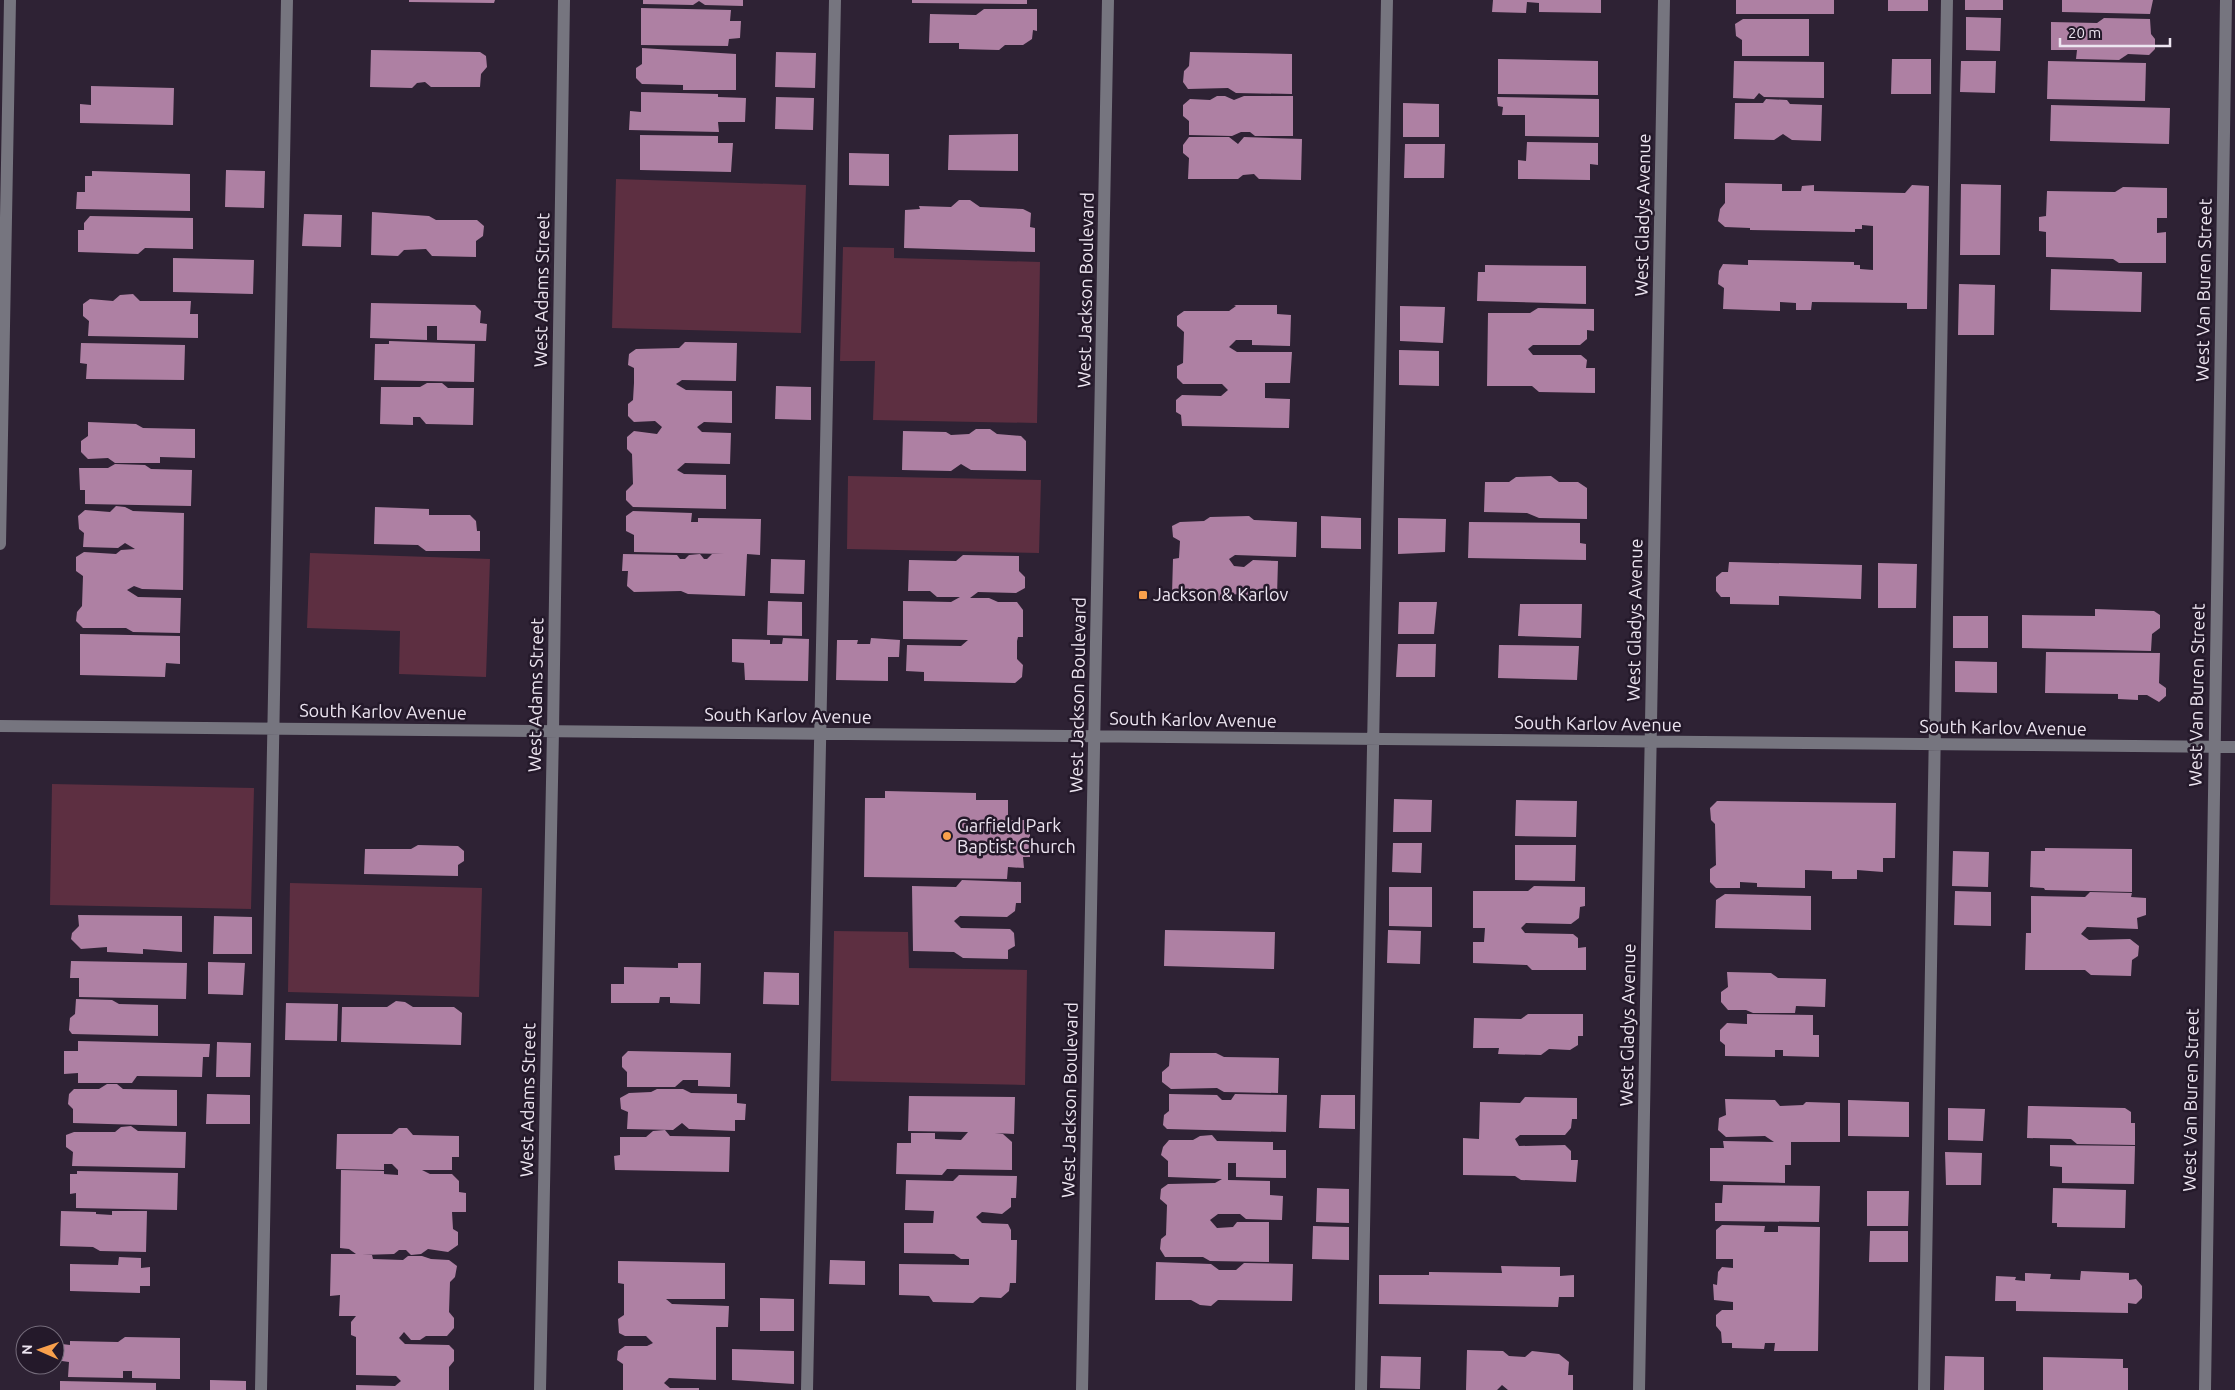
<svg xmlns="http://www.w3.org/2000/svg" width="2235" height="1390" viewBox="0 0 2235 1390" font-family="Ubuntu,sans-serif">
<rect width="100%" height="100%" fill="#2e2234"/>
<path fill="#5d2f41" d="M616,179l190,6 -5,148 -189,-5z
M843,247l51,1v10l146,4 -3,161 -164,-3 2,-59h-35z
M848,476l193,4 -2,73 -192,-4z
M310,553l180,6 -4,118 -87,-3 1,-43 -93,-3z
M52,784l202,4 -3,121 -201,-4z
M290,883l192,5 -3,109 -191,-5z
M834,931l74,1 1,36 118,2 -2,115 -194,-4z"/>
<path fill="#ae80a3" d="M409,0h86l-1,3 -85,-1z
M643,0h100v6l-38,-1 -6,-4 -6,4 -50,-1z
M912,0h115v4l-115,-1z
M1493,0h108v13l-62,-1v-9l-12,-1 -1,11 -34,-1z
M1736,0h98v14h-98z
M1888,0h40v11h-40z
M1965,0h38v10h-38z
M2062,0h91l-3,14 -88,-2z
M641,8l90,2 -1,11h11l-1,17 -11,1 -1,7 -87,-1z
M984,9h53v22l-4,-1 -1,9 -9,6h-18l-6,5 -40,-1v-6h-30l1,-29 46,1z
M1966,17l35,1 -1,33 -34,-1z
M2104,18l46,1 1,15 4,5v10l-6,6 -21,-1 -9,6 -43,-1 1,-9h-26v-28l46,1z
M1743,19h66v37h-67v-16l-6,-4 -1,-12z
M642,48l94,6v36h-53v-5l-41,-1 -6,-6v-10l6,-4z
M371,50l109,2 6,4 1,11 -6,7 -1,13h-49l-6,-5 -8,1 -5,5 -42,-1z
M776,52l40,1 -1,35 -40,-1z
M1190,52l102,2v40l-56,-1 -8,-5 -40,1 -5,-7 1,-11 5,-5z
M1498,59l100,2v34l-100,-1z
M1892,59h39v35h-40z
M1734,61l90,1v36l-60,-1 -5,-4 -5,6 -21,-1z
M1961,61h35l-1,32 -35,-1z
M2048,61l98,2 -1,38 -98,-2z
M91,86l83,2 -1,37 -93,-2v-19l11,1z
M641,92l77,2v3l28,1 -1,24h-27l1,10 -90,-2 1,-19 11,1z
M1217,96h8l9,4 10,-4h49v40h-38l-5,-4h-9l-9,4 -43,-1v-14l-6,-5v-11l7,-6 20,1z
M776,97l38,1 -1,32 -38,-1z
M1497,97l102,2v38l-74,-1v-21h-23l1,-8 -5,-1z
M1766,99l21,1 3,4 32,1 -1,36 -29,-1 -9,-6 -9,6 -40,-1 1,-36h28z
M1403,103l36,1v33h-36z
M2051,105l119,3 -1,36 -119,-3z
M1018,134v37l-70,-1 1,-35z
M640,135l78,1v7h15l-2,29 -91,-2z
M1189,137h40l9,7 6,-7 58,2 -1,41 -42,-1 -5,-5 -11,1 -5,4h-50l1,-21 -6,-5v-8z
M1527,142l71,1v22l-8,-1v16l-72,-1v-19l8,1z
M1405,144h40l-1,34h-40z
M849,153l40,1v32l-40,-1z
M226,170l39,1 -1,37 -39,-1z
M92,171l98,3v37l-114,-2 1,-17h8v-16h7z
M1725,183l57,1v7h19l1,-5 12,-1v6l91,2 7,-8 17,1 -2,123h-20v-6l-95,-1 -1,8h-15v-7l-16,-1v9l-57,-2 1,-21 -6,-4 1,-13 4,-7 25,1v-5l106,2v3h6v4l13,1v-44l-11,-1v4h-7v3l-105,-2v-2l-25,-1 -7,-6 2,-12 5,-6z
M1961,184l40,1 -1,70h-40z
M2123,187l44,1v30h-10v15l9,-1v31h-47l-6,-4 -67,-2v-25l-7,-1v-14l7,-1 1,-25 68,1z
M959,200h11l10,7 43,2 8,4 -1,14 5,1v24l-131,-4 1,-38 15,-1 -1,-3 32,1z
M372,212l57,4 7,4h41l7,6 -1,10 -7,5v16l-44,-1 -6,-7 -22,1 -6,6 -27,-1z
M304,214l38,1 -1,32 -39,-1z
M90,216l103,2v31l-48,-1 -7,6 -60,-2v-22h6v-7z
M173,258l81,2 -1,34 -80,-2z
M1485,265l101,1v38l-109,-3 1,-29h7z
M2051,269l91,3 -1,40 -91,-2z
M1959,284l36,1 -1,50h-36z
M133,294l7,7h51l-1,13h8v24l-110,-2 1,-15 -6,-5v-12l7,-5 23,2 7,-6z
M371,303l104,2 6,6 -1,12 7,1 -1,17 -49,-1v-14h-10v14l-57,-2z
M1234,305h43v9l14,1 -1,31 -38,-1v-5h-16l-7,7 8,5h55l-2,31h-25v15l25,1 -1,29 -107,-2 -1,-11 -5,-3v-12l6,-5 39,1 7,-6 -6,-6h-39l-6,-6v-12l6,-3 1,-31 -7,-6v-10l7,-5h45l7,-5z
M1400,306l45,1 -2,36 -43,-2z
M1538,308l56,1v22l-7,-1v9l-7,6h-47l-5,4 5,6h48l6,5 -1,8h9v25l-56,-1 -7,-6h-45l1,-73h42z
M389,341l86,3 -1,38 -100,-2 1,-36h14z
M685,342l52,1 -1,38 -54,-1 -6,4 10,6 46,1v32l-28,-1 -7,5 5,5 29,1 -1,31 -45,-1 -8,7 7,4 42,1v34l-93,-2 -7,-7v-9l7,-7 -1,-30 -5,-5v-12l7,-6 23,3 5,-7 -7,-6 -21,1 -6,-6v-12l5,-4 1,-17v-15l-6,-3 1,-11 7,-5 43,-1z
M81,343l104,2 -1,35 -98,-1 1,-15 -7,-1z
M1399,350l40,1v35l-40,-1z
M427,383h15l6,5h26l-1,37 -47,-1 -6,-7h-7v8l-33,-1 1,-37h39z
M776,386l35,1v33l-36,-1z
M88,422l48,2 7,4 52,1v29l-35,-1v6h-45l-7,-5 -20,1 -7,-7v-11l7,-5z
M976,429h14l7,5 24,2 5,5v30l-55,-1 -10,-6 -10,7 -49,-1 1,-39 43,1 5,3 18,-1z
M115,464l30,1 6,4 41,1 -1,36 -106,-2v-14h-5l-1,-22h29z
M1551,476l8,6h19l9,6v31l-48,-1 -12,-5 -43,-1 1,-30h24l7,-5z
M116,506l9,1 8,4 51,2 -1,77 -41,-1 -8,-3 -7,4 11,7 43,1 -1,35 -47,-1 -7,-4h-43l-7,-7 1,-9 5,-6 1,-30 -7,-5v-14l8,-5 32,2 5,-4 14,-1 -10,-6 -7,5 -35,-1 1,-14 -5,-4 -1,-13 7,-6 25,2z
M375,507l54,2v6h41l6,6 1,10h3v20h-54l-8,-6 -44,-1z
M633,511l59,2 -1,9h7v-4l63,1 -1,36 -13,-1 -2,42 -57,-2 -7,-3 -47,1 -7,-6 1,-15h-6l1,-17 54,1 3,4h5l4,-4 11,-1 4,5h3l5,-5h12l-90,-2v-17l-8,-4v-15z
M1249,516l5,4 43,2 -1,35 -61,-2 -6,4 5,7 10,1 9,-7 25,1 -1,35 -50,-2 -6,6 -15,-1 -6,-5h-28l1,-35 6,-1 1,-17 -7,-4 -1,-11 8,-4 24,-1 6,-4z
M1321,516l40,2v31l-40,-1z
M1398,518l48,1 -1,33 -47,2z
M1469,522l111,1v20l6,1v16l-118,-2z
M963,555l56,1v15l6,6v11l-9,5 -38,-1 -8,6h19l9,4h19l6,8v27h-5l-1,4v18l6,6 -1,12 -7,6 -91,-2v-9l-18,-1 1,-26 54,1 7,-6 -65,-1v-38l48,1 9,-5h-23l-7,-6h-22l1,-31 47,1z
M771,559l34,1 -1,34 -34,-1z
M1729,562l133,3 -1,34 -82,-3v9l-49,-1v-7h-9l-5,-6v-14l6,-5h6z
M1878,563l39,1 -1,44h-38z
M768,601l34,1v34l-35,-1z
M1399,602h38l-3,32h-36z
M1520,604h62l-1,34 -63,-2z
M2095,609l59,2 6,4v13l-8,6 -1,17 -129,-3v-33l73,1z
M1953,616h35v32h-35z
M80,634l100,2v28l-14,-1 -1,14 -85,-2z
M783,638l26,1 -1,42 -63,-1 -1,-17 -12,-1v-23l38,1v4h12z
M871,638l29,2 -1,17h-11v24l-52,-1 1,-40h21l-1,4h13z
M1398,644h38l-1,33h-39z
M1499,645l80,1 -2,34 -79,-2z
M2046,652l114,1 -1,30 7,5v8l-7,6 -12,-7h-9v5l-20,-1v-5l-73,-1z
M1955,661l42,1v31l-42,-1z
M885,791l91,2v7h32v20h16v9h6v28h-7l1,11 -16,-1 -1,12 -143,-2 1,-79h20z
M1394,799l38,1 -1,32h-38z
M1516,800l61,1 -1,36 -61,-1z
M1717,801l179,2 -1,55h-12v14l-26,-2v9h-25v-8l-27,-1v18l-48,-1v-4l-17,-1v6h-24l-6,-6v-13l6,-4 -1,-41 -4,-4 -1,-12z
M1393,843h29l-1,30 -29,-1z
M418,845l40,1 6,5v10l-6,4v11l-94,-2 1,-25h46z
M1515,845h61l-1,36 -60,-1z
M2045,848l87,1v43l-87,-2 -1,-2 -14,-1 1,-36h14z
M1953,851l36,1 -1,35 -36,-1z
M962,880l59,2v21h-5l-1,8 -8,6 -47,-1 -6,5 7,7 49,1 4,4 1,13 -7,4v9l-45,-1 -9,-6 -41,-1 -1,-65 44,1z
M1534,886l51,1v19l-5,1 -1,11 -8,6 -45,-1 -5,5 4,5 48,1 5,4v10l8,-1v23h-54l-5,-5 -54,-2v-21h11l1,-14h-12v-37h55z
M1389,887h43v40l-43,-1z
M1955,891l36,1v34l-37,-1z
M2090,892l42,1 -1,4 15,1v17l-9,3 1,11 -51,-2 -6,7 8,6 41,-1 9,7 -1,10 -6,4 -1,16 -40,-1 -6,-5h-60l1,-37h5v-37l54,1z
M1725,894l86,2v34l-96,-2 1,-28z
M78,915l104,1v36l-39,-3v5l-36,-2v-5l-26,2 -10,-10 1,-6 7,-7z
M214,916l38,1v37h-39z
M1165,930l110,2 -1,37 -110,-3z
M1388,930l33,1 -1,33 -33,-1z
M71,961l116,2 -1,36 -107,-2v-19h-9z
M208,962l37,1 -2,32 -35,-1z
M678,963h23l-1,41 -30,-1v-6h-10l-1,6h-48v-19h13v-17l54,1z
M764,972l35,1v32l-36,-1z
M1727,972l44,1 7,5 48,1 -1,28 -29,-1 -1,7h-42l-7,-3h-18l-7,-8v-10l7,-5z
M76,999l36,1 7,4 39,1v31l-86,-2 -3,-4 1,-12 5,-4z
M396,1001l9,1 8,5h41l8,6 -1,32 -120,-3 1,-35h45z
M286,1003l52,1 -1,37 -52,-1z
M1528,1014h55v22h-5v9l-8,5 -21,-1 -8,6 -43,-1 1,-6h-26l1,-30 47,1z
M1747,1014l66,1v20h6v22l-36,-1v-6h-8v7l-50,-1v-11l-5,-4v-11l7,-7 20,1z
M78,1041l132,3 -1,13h-6l-1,20 -65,-1 -5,7h-54v-10l-14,1v-23h14z
M217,1042l34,1 -1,34h-34z
M628,1051l103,2 -1,34 -32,-1v-6h-15l-8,7h-48v-15l-5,-5v-10z
M1170,1053h46l8,4 55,1 -1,35 -54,-1 -7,-4 -46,1 -9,-7v-10l7,-6z
M107,1084h10l6,5 54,1v36l-104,-3v-14l-5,-5 1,-10 5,-5h25z
M657,1089h26l8,4 46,1v9l9,1 -1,16h-10v11l-46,-2 -7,-6 -9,7 -46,-1 1,-17 -7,-3 -1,-11 9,-5 22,-1z
M207,1094l43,1v29h-44z
M1169,1094l48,1 5,5h9l4,-6 52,1 -1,37 -119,-3 -4,-4 1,-10 5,-4z
M1321,1095h34v34l-36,-1z
M909,1096l106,1 -1,37 -19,-1 8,1 9,8v28l-65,-1 -5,6 -46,-1 1,-31h14v-10h24v6l26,1 7,-8 -60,-1z
M1525,1097l52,1v21h-5l-1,9 -6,7h-45l-5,4 4,7 46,-1 6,6v9h7l-2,22 -55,-2 -6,-4 -52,-1v-37l16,1 1,-37 40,1z
M1725,1099l50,1 5,6 23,-1 3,-3 34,1v39h-49v23h-6v18l-75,-2v-33h14l-1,-7 51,1 -9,-6 -39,1 -8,-7 1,-12 7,-3z
M1848,1100l61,2v35l-61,-1z
M2028,1106l97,2 6,4v11h4v22l-58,-1 -6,-5 -44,-1z
M1948,1108l37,1 -2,32 -35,-1z
M131,1126l7,5 48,1 -1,36 -113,-2 1,-14 -7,-5v-12l8,-3h41l6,-5z
M399,1128h8l6,7 46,1v21h-7v13h-30l8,4h22l7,7v11l7,1v19h-14l1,17 5,3v13l-10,7 -20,-3 -7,5 -10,1 -5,-5h-7l-5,4 -32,1h10l1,4 30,1 5,-4h14l9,3 18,1 8,6 -2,11 -5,5 -1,30 5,6v10l-7,8h-21l-6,4h-9l-7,-8 -5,6 6,6 44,1 5,5v11l-5,6v23h-93v-5l39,1 6,-5 -5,-5 -40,-1v-38l-5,-2v-13l5,-6h-17l1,-21 -10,1 1,-42h25l-7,-5 -9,-1 1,-78 43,1v3l14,1v-5h21h-21l-6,-6h-8v6l-48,-1 1,-35h55z
M665,1130l5,6 60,1 -1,35 -114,-2 -1,-14 6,-1v-18h26l7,-6z
M1212,1135l5,6 56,1v8h13v28l-50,-1v-14h-8v17l42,1v14l13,1 -1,24 -36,-1 -6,-5h-22l-8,6 7,8 16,-1 4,-5h32v40l-59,-1 -7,-4h-38l-5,-8 1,-10 5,-4 1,-30 -7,-6 1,-10 7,-5 47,-1 7,-4 -54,-2v-16l-7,-6 2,-8 6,-7h24l7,-4z
M2050,1145l85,1 -1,38 -72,-1v-16l-12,-1z
M1945,1152l37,1 -1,32h-35z
M77,1171l101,2 -1,37 -101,-2v-15l-6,1v-20h7z
M959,1175l58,1 -1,22h-5v9l-9,7 -20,-2 -6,5 6,6 26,1 3,6v10h6l-1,43h-6l-1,8 -8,7 -21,-1 -7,6 -40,-1 -4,-6 -30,-1v-31l70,1v-6h-8l-7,-5 -50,-1v-30h29l1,-12 -29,-1 1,-30 47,1z
M1723,1185l97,1 -1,36 -104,-1v-18h7z
M1317,1188l32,1v34l-33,-1z
M2053,1188l73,2 -1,38 -68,-1v-4h-5z
M1867,1191h42l-1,35h-41z
M61,1211l35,1v2l16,1v-4h35l-1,41 -46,-1 -7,-4 -33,-1z
M1722,1225l43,1 -1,6h14v-6l42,1 -2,124h-44l1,-8h-10l-1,6 -32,-1v-5h-10l-1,-11 -5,-6v-11l6,-5h11v-8l-19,-2 -1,-16 4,1 1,-13 4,-5 11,1v-9h-17v-29z
M1313,1226l36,1v33l-37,-1z
M1870,1231h38v31h-39z
M119,1257l22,1v10l9,-1v19h-10v7l-70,-2v-27l48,1z
M830,1260l35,1v24l-36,-1z
M618,1261l107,2v36h-59l6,5 57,2 -1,21h-12v53l-47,-2 -5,5 6,5h29v2h-76v-26l-6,-4 1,-9 7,-5h22l6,-3 -7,-7h-21l-6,-3 -1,-14 6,-4v-31l-6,-1z
M1156,1262l55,2 8,6h17l8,-7 49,1 -1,37 -74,-1 -7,6 -11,-1 -9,-5h-36z
M1501,1266l59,1v9l14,-1v22h-15l-1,10 -179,-3v-29h50v-3l73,1z
M2081,1271l48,2v7l7,-1 6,7v12l-6,6 -8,-1v10l-112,-2v-10h-21l1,-25 20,1 -1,3 10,1v-8l26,1 -1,5 30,1z
M760,1298l34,1v32h-34z
M125,1337l55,1v41l-48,-1v-7h-9v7l-55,-1 1,-15 -7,-1v-17l8,1v-4l48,1z
M732,1349l62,2v33l-62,-4z
M1467,1350l36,1 6,5 16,1 7,-6 27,3 10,8 -1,13h5v15h-65l-6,-5 -5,5h-31z
M1381,1356l40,1 -1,32 -40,-1z
M1945,1356l39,1v33h-40z
M2043,1357l80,2v9h5v22h-85z
M210,1380l36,1v9h-36z
M60,1381l96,2v7h-96z"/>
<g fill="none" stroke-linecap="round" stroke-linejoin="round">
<path stroke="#76757f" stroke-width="12" d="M0,544l10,-544
M0,726l2235,21
M261,1390l26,-1390
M540,1390l13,-659 11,-731
M807,1390l28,-1390
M1082,1390l26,-1390
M1361,1390l26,-1390
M1639,1390l25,-1390
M1924,1390l23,-1390
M2205,1390l21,-1390"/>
</g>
<g fill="#f9a04c" stroke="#24192a" stroke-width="2">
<rect x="1138" y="590" width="10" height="10" rx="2.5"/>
<circle cx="947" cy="836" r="5"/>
</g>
<g text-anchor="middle" stroke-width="5" stroke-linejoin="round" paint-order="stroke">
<g font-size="18" fill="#ede5f1" stroke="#24192a">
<text transform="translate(1643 215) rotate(-89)" y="6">West Gladys Avenue</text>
<text transform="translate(542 290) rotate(-89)" y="6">West Adams Street</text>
<text transform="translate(1086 290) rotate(-89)" y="6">West Jackson Boulevard</text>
<text transform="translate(2204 290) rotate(-89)" y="6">West Van Buren Street</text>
<text transform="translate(1635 620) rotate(-89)" y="6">West Gladys Avenue</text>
<text transform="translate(536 695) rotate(-89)" y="6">West Adams Street</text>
<text transform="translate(1078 695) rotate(-89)" y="6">West Jackson Boulevard</text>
<text transform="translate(2197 695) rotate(-89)" y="6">West Van Buren Street</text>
<text transform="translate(383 712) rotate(1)" y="6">South Karlov Avenue</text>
<text transform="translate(788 716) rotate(1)" y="6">South Karlov Avenue</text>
<text transform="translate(1193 720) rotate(1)" y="6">South Karlov Avenue</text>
<text transform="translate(1598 724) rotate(1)" y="6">South Karlov Avenue</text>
<text transform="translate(2003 728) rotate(1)" y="6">South Karlov Avenue</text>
<text transform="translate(1628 1025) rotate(-89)" y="6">West Gladys Avenue</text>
<text transform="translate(528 1100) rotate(-89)" y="6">West Adams Street</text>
<text transform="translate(1070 1100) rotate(-89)" y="6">West Jackson Boulevard</text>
<text transform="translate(2191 1100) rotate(-89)" y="6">West Van Buren Street</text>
</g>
<g font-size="18" fill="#ede5f1" stroke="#24192a" text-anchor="start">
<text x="1153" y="601">Jackson &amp; Karlov</text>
<text x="957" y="832">Garfield Park<tspan x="957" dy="21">Baptist Church</tspan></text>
</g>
</g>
<g transform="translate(40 1350) rotate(272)"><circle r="24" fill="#24192a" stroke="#746b7a"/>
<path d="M0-4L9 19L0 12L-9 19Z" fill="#f9a04c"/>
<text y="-8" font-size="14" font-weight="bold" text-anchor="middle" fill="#ede5f1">N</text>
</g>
<path d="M2060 38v8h110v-8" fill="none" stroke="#ede5f1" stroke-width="2.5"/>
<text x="2068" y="38" font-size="15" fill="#ede5f1" stroke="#24192a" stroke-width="4" paint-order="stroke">20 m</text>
</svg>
